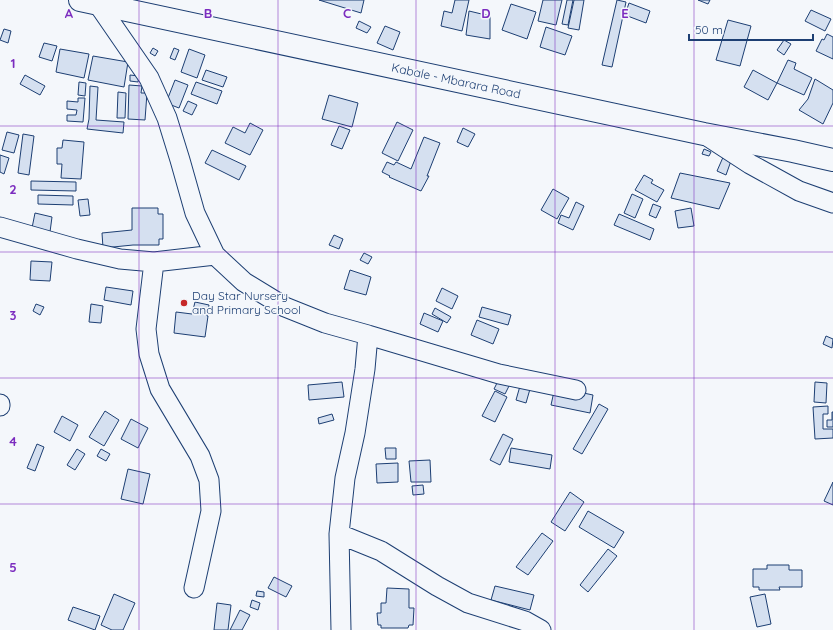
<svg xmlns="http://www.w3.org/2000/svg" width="833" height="630" viewBox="0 0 833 630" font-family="Quicksand,sans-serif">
<rect width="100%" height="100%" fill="#f4f7fb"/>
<path fill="#d5e0f0" stroke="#1d3f73" d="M319,0h45l-3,13z
M455,0h14l-7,31 -21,-5 3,-15 8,2z
M543,0h19l-6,25 -18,-4z
M567,0h6l-5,25 -6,-1z
M574,0h10l-5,30 -11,-2z
M617,0l9,2 -14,65 -10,-2z
M698,0h12l-2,4z
M629,3l21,8 -4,12 -21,-8z
M511,4l25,8 -9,27 -25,-9z
M811,10l20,9 -6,12 -20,-10z
M469,11l21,5v23l-24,-4z
M728,20l23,6 -11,40 -24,-6z
M359,21l12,6 -4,6 -11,-5z
M385,26l15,6 -7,18 -16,-7z
M546,27l26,9 -7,19 -25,-8z
M4,29l7,2 -3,12 -8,-3z
M827,34l6,3v22l-17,-8 6,-12 2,1z
M784,40l7,4 -7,11 -7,-5z
M44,43l13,3 -5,15 -13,-4z
M153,48l5,3 -3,5 -5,-3z
M174,48l5,2 -4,10 -5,-2z
M60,49l29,5 -5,24 -28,-6z
M189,49l16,6 -8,23 -16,-6z
M93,56l35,6 -4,25 -36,-7z
M788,60l8,3 -2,6 18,9 -8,17 -27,-12z
M206,70l21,7 -4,10 -21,-7z
M753,70l24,13 -9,17 -24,-13z
M25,75l20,11 -5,9 -20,-11z
M130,75l9,1 -1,6 -8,-1z
M815,79l18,11v13l-10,21 -24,-14 9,-11z
M175,80l13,5 -9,23 -13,-5z
M79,82l7,1 -1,13 -7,-1z
M196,82l26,9 -5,13 -26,-10z
M129,85l13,1 -1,7h6l-2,27 -17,-1z
M90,86l8,1 -2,33 28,2 -1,11 -36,-4 2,-10z
M118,92l8,1 -1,25h-8z
M329,95l29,8 -6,24 -30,-8z
M78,98h7l-2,24 -16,-1v-6h9l1,-5 -10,-1v-8l11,1z
M188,101l9,4 -5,10 -9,-4z
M397,122l16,8 -15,31 -16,-8z
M250,123l13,7 -13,25 -25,-12 8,-16 12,6z
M339,126l11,4 -8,19 -11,-4z
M463,128l12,6 -7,13 -11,-5z
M7,132l12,3 -5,18 -12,-3z
M23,134l11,2 -5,39 -11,-2z
M424,137l16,6 -13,33h2l-8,15 -32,-14 1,-1 -8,-4 5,-10 7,3 2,-3 15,7z
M63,140l21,2 -3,37 -20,-1 1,-14h-5v-16h5z
M704,149l7,3 -2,4 -7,-2z
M212,150l34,16 -7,14 -34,-17z
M0,155l9,3 -5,16 -4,-2z
M724,155l8,3 -6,17 -9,-4z
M680,173l50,10 -11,26 -48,-11z
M644,175l9,5 -2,3 13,7 -7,12 -22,-12z
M31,181l45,1v9l-45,-1z
M553,189l16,9 -12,21 -16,-9z
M632,194l11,5 -8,19 -11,-5z
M38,195l35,1v9l-35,-1z
M88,199l2,16 -10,1 -2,-16z
M576,202l8,4 -11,24 -15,-7 3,-8 8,3z
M653,204l8,3 -5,11 -7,-3z
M132,208h26v6h5v25h-4v6h-26l-30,3 -1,-15 30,-3z
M691,208l3,18 -16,2 -3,-17z
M35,213l17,4 -2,15 -18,-4z
M619,214l35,15 -4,11 -36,-15z
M334,235l9,4 -4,10 -10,-4z
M364,253l8,4 -4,7 -8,-4z
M31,261l21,1 -2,19 -20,-1z
M350,270l21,7 -5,18 -22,-6z
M106,287l27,4 -2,14 -27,-5z
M442,288l16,8 -6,13 -16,-8z
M195,302l14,3 -2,11h1l-3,21 -31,-4 2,-21 16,2z
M36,304l8,3 -4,8 -7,-4z
M91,304l12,2 -2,17 -12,-1z
M482,307l29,8 -3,10 -29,-8z
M435,308l16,9 -4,6 -15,-9z
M424,313l19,8 -5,11 -18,-8z
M477,320l22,9 -6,15 -22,-9z
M826,336l7,3 -1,9 -9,-4z
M499,379l11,5 -5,10 -11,-5z
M342,382l2,15 -35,3 -1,-15z
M815,382l12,1 -1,20 -12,-1z
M520,386l10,3 -4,14 -10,-3z
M555,387l38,8 -3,18 -39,-8z
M495,391l12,6 -12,25 -13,-6z
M599,404l9,5 -26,45 -9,-5z
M828,406v8h-5v15h10v9l-18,1 -2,-32z
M105,411l14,9 -15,26 -15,-9z
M832,412h1v15h-6v-7h5z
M332,414l2,6 -15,4 -1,-6z
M62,416l16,9 -8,16 -16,-9z
M131,419l17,9 -10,20 -17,-9z
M503,434l10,5 -13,26 -10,-5z
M37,444l7,3 -9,24 -8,-3z
M385,448h11v11h-10z
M511,448l41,7 -2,14 -41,-7z
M77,449l8,5 -10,16 -8,-5z
M101,449l9,5 -4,7 -9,-5z
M430,460l1,22h-20l-2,-21z
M398,463v19l-21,1 -1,-19z
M128,469l22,5 -7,30 -22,-5z
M833,482v23l-9,-4z
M423,485l1,9 -11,1 -1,-9z
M570,492l14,10 -19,29 -14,-9z
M588,511l36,21 -10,16 -35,-21z
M542,533l11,8 -25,34 -12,-8z
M608,549l9,7 -29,36 -8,-7z
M767,565h22v5h13v17h-23l1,3h-21v-3h-6v-18h14z
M274,577l18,9 -6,11 -18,-9z
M495,586l39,9 -4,15 -39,-10z
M387,588l22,1v19h5l-1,17h-4l-1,3h-27v-3h-3l-1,-12h4v-10h5z
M257,591l7,1v5l-8,-1z
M114,594l21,9 -12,27h-11l-11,-5z
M765,594l6,30 -14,3 -7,-30z
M252,600l8,3 -2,7 -8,-3z
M217,603l14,2 -3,25h-14z
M73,607l27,9 -5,14 -27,-10z
M240,610l10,5 -8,15h-12z"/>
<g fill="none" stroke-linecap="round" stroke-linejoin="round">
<g stroke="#1d3f73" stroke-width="21">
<path id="minor" d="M98,4l51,74 18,40 13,42 15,53 20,42 29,27 41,25 40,16 43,12 -3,34 -10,64 -10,45 -6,56 2,96
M707,136l43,28 49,27 34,12
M0,227l77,22 43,10 34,3 61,-7
M154,262l-8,67 3,25 11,35 40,67 9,24 2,31 -17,77
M368,335l131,39 77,16
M0,404v2
M339,534l42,17 56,35 31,17 57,18 16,9"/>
</g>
<g stroke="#1d3f73" stroke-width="24">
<path id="major" d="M80,0l624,134 89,17 40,9"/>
</g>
<use href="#minor" stroke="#f4f7fb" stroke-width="19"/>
<use href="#major" stroke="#f4f7fb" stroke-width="22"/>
</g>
<path fill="none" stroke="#7b2cbf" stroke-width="1" stroke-opacity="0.55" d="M139,0v630M278,0v630M416,0v630M555,0v630M694,0v630M0,126h833M0,252h833M0,378h833M0,504h833"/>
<circle fill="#c62828" stroke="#f4f7fb" stroke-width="1.5" cx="184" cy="303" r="4"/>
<g text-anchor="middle" stroke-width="3" stroke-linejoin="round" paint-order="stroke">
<g font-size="12" fill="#1d3f73" stroke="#f4f7fb">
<text transform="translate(456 81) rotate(12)" y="4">Kabale - Mbarara Road</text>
</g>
<g font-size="12" fill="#1d3f73" stroke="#f4f7fb" text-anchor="start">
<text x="192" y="300">Day Star Nursery<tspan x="192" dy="14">and Primary School</tspan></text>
</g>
</g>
<g font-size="13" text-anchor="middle" font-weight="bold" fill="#7b2cbf" stroke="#f4f7fb" stroke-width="3" stroke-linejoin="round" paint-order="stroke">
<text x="69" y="18">A</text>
<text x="208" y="18">B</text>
<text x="347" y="18">C</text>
<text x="486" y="18">D</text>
<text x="625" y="18">E</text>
<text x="13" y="68">1</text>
<text x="13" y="194">2</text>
<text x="13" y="320">3</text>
<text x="13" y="446">4</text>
<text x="13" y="572">5</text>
</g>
<path d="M689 34v6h124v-6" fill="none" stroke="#1d3f73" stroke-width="2"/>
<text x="695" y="34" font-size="12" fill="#1d3f73" stroke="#f4f7fb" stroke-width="3" paint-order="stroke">50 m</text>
</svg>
